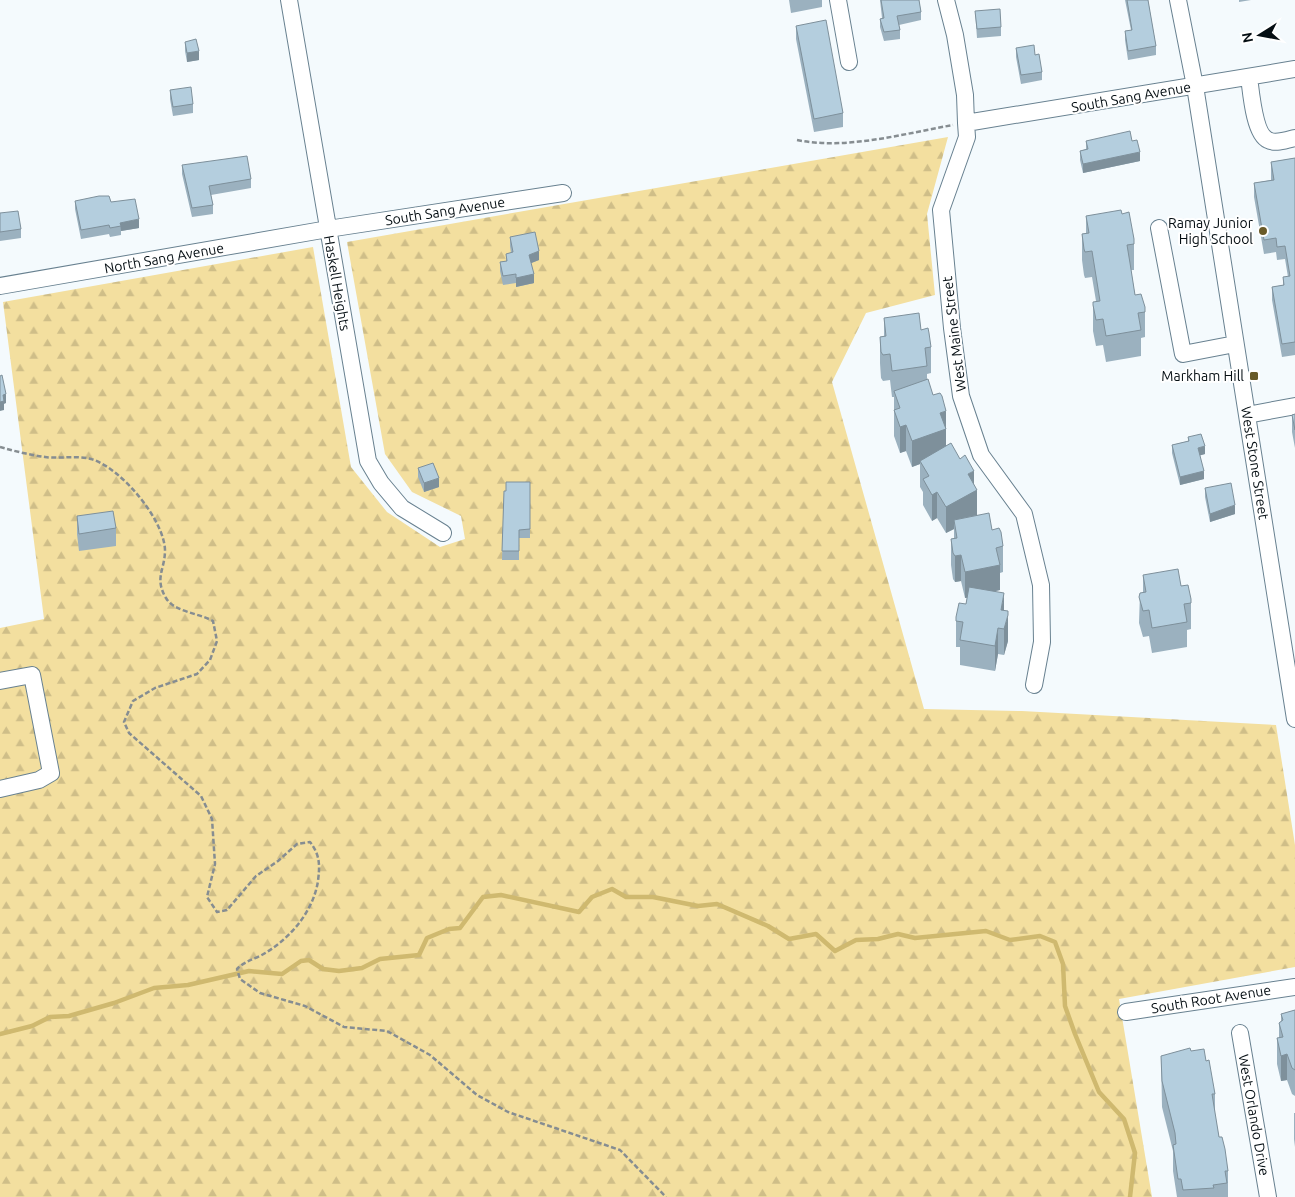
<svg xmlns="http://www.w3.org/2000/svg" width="1295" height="1197" viewBox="0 0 1295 1197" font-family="Ubuntu,sans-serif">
<defs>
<pattern id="forest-firs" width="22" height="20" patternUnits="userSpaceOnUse" patternTransform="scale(1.25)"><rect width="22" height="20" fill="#f3df9f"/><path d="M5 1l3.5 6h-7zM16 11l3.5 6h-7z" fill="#cfbe88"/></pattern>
</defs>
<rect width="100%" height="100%" fill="#f4fafd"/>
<path fill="url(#forest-firs)" d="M948,137l-21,77 8,81 -69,18 -34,69 92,327 98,2 254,14 19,120v122l-176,32 33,198h-1152v-569l44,-9 -41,-317 310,-55 38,220 36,45 53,35 25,-8 -4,-23 -49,-24 -27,-38 -38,-212z"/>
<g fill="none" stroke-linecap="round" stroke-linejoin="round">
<path stroke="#cfb96f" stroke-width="4.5" d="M0,1034l32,-8 18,-9 19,-1 45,-13 40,-15 34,-3 61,-14 33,3 19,-13 8,-1 14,9 16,2 23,-3 18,-9 39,-4 8,-17 22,-9 11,-1 23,-31 18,-2 78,17 13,-15 20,-8 14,8h27l45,9 19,-2 51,22 21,13 27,-5 19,17 21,-11 22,-1 20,-5 17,4 71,-7 24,9 30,-4 15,6 8,22 2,42 10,28 24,58 25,27 11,34 -5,44"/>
<g stroke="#688190" stroke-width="18">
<path id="minor" d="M289,0l79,461 13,22 21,25 41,25
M838,0l11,62
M946,0l9,35 10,60 1,28 1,14 -26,73 11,118 9,68 20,59 43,59 17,71 1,57 -8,43
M1178,0l17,86 100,633
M1249,77c2,14 5,57 19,63 7,4 19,0 27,-2
M966,123l329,-54
M1159,228l24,126 52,-10
M0,286l328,-57 235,-36
M1247,415l48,-9
M0,681l32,-6 19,98 -12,7 -39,9
M1126,1012l169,-25
M1240,1033l28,164"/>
</g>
<path stroke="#868d91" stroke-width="2.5" stroke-dasharray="5 2.5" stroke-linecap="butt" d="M797,140c50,10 105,-6 156,-15
M0,447c14,4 30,8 45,10 14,2 31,-2 46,2 29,8 73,60 74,91 0,20 -11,28 1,48 8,14 33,15 47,23l4,20 -7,19 -13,14 -42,14 -22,13 -9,21 5,11 72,63 11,23 3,45 -8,33 10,15 10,-2 29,-34 22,-15 19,-17 13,-2c10,13 10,23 8,39 -5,32 -30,60 -58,75 -9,4 -16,6 -23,13l3,10 20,14 45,13 39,21 43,4 43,24 47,40 31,17 112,38 46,47"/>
<use href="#minor" stroke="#fff" stroke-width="16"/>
</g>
<path fill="#9bb1bf" d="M789,0h33v7l-31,6z
M880,0h39l2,12v8l-22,5 1,5v9l-16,2 -4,-14v-8l2,-1z
M1125,0h23l8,46v9l-28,5 -3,-20v-9l6,-1z
M1239,0h12l-12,2z
M975,11l26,16v9l-24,2z
M796,26l47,87v14l-29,5 -18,-93z
M185,42l14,18 -12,2 -2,-11z
M1016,48l19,7 7,17v8l-21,4 -5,-27z
M170,90l23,14v9l-20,3 -3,-17z
M1086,141h46l8,20 -57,12 -3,-13v-9l6,-2z
M1295,158v197l-13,2 -10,-57v-13l11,-2v-8h5l-3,-18 -8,1 -1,-8 -12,2 -10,-57v-14l17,-3v-18z
M182,165l69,14v9l-40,7 2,10v9l-21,3 -10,-43z
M75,201l36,1 28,26 -18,3v4l-11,2 -1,-3 -28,5 -6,-30z
M0,213l21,16v9l-21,3z
M1122,214l12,25v31h-3l4,25 10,12v30l-4,1v18l-35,6 -3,-17 -7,1 -3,-15v-26l3,-4 -4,-24 -7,1 -1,-3 -2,-15v-26l4,-1v-17z
M510,237l29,23 -8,3 3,20 -18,4v-4l-13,2 -3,-14v-9l6,-1v-7l5,-1 -1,-7z
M884,318l37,12 10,17v26l-4,1v5l19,67 28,39 3,30 15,15 11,16v26l-3,1v17l-5,1 9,20 4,30 -4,14 -6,-1 -3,17 -35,-6v-18h-4v-30l10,-13 1,-6h-2l-4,-17 -6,1 -2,-3 -2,-14v-26l3,-1v-9l-8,4 -9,-15 -5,3 -9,-16v-13l-3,-5v-23l-8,3 -6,-16 -6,2 -1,-3 -5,-14v-39h-2l-2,-17 -7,1 -2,-3 -1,-15v-26l4,-1z
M1295,414v34l-3,-16v-17z
M1188,437l17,17 -5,1 4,24 -24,6 -8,-32v-8l16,-4z
M418,468l21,19 -15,5 -6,-15z
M530,482v56h-11v22h-17l2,-69h2z
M1205,488l30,26 -25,8 -5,-25z
M77,516l39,12v18l-37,5 -2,-17z
M1143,575l38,11 10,13v30l-4,1v17l-35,6 -3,-17 -6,1 -4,-14 1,-30h3z
M1295,1010v86l-3,-2 -5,-14 -6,1 -4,-17v-26h2v-15l2,-2v-7z
M1191,1051l15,10 9,33v21l4,22 9,34v26h-51l-4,-26v-20l-11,-44 -1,-51z
M1294,1113h1v34l-1,-8z"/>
<path fill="#7e909b" d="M199,51v9l-12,2v-9z
M1140,152v9l-57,12v-9z
M139,219v9l-18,3 -1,-8z
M539,251v9l-10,4v-9z
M534,274v9l-18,4v-9z
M6,394v9l-2,1v6l-4,1v-9l3,-7z
M946,411v44l-26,6v3l-8,3v-26l28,-28z
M906,425v26l-6,2v-26z
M1205,446v8l-7,2v-8z
M974,471v20l3,-1v25l-23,5v9l-8,4v-26l22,-33z
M1204,471v8l-24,6v-8z
M439,478v9l-15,5v-9z
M937,492v26l-5,3v-26z
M1235,505v9l-25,8v-8z
M961,555v26l-6,1v-26z
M1000,565v25l-35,8v-26z
M1004,593v26l-3,-9z
M1008,615v26l-4,14v-26z
M998,628v26l-3,17v-25z
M1287,1054v26l-6,1v-25z"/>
<path fill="#b4cede" stroke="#7e909b" d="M881,0h38l2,12 -24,4 3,14 -16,2 -4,-13 4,-1z
M1127,0h21l8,46 -28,5 -3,-20 7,-1z
M1000,9l1,18 -24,2 -2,-18z
M826,20l17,93 -29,6 -18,-93z
M196,39l3,12 -12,2 -2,-11z
M1034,45l1,10 4,-1 3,18 -21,3 -5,-27z
M191,87l2,17 -20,3 -3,-17z
M1130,131l2,10 5,-1 3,12 -57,12 -3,-13 8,-2 -2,-8z
M247,156l4,23 -42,7 4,19 -21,3 -10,-43z
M1295,158v184l-13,2 -10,-57 12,-2 -1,-8 7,-1 -5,-30 -8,1 -1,-9 -12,2 -10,-57 20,-3 -3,-18z
M99,196h10l2,6 24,-3 4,20 -19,4 1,3 -11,2 -1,-3 -28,5 -6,-29z
M1121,210l1,4 7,-2 5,27v5l-7,1 3,18 5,32 6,-1 4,13v5l-7,1 3,17 -35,6 -3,-17 -7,1 -3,-15v-3l7,-1 -8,-50 -7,1 -1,-3 -2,-15 7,-1 -3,-17z
M18,211l3,18 -21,3v-19z
M535,232l4,19 -10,4 5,19 -18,4v-4l-13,2 -3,-14 7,-1 -1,-7 7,-2 -3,-15z
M919,313l2,17 7,-2 1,5 2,14 -6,1 2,18 -35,5 -2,-17 -7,1 -2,-3 -1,-15 6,-1 -2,-18z
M2,375l4,19 -3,1 1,6 -4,1v-26z
M928,379l5,16 7,-2 2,3 4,15 -6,2 6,16 -34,12 -6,-16 -6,2 -1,-3 -5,-14 6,-2 -6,-17z
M1295,414v16l-3,-15z
M1201,434l4,12 -7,2 6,23 -24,6 -8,-32 17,-4 -1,-4z
M951,443l9,16 5,-4 9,16 -6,3 9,16 -31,17 -9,-15 -5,3 -9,-16 6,-3 -9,-15z
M433,463l6,15 -15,5 -6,-15z
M506,482h24v47l-11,1v21h-17l2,-60h2z
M1231,483l4,22 -25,9 -5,-26z
M113,511l3,17 -37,6 -2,-18z
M989,513l3,17 7,-2 2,4 2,14 -7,2 4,17 -35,7 -4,-17 -6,1 -2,-3 -2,-14 6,-1 -3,-18z
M1178,569l3,17 7,-1 3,14v4l-7,1 3,18 -35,6 -3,-18 -6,1 -4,-14 1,-4 6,-1 -3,-17z
M969,587l35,6 -3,17 7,1v4l-4,14 -6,-1 -3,18 -35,-6 3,-18 -7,-1v-4l3,-14 7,1z
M1295,1010v60l-3,-2 -5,-14 -6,2 -4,-18 6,-1 -4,-14 4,-3 -2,-6z
M1190,1048l1,3 13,-2 2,12 3,-1 6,34h-3l7,43h3l3,12 3,22h-3l2,12 -14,2 1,3 -31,2 -2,-11h-3l-5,-34 3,-1 -1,-11 -13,-52 -1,-25z"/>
<g fill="#695a28" stroke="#fff" stroke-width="2">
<circle cx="1263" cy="231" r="5"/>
<rect x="1249" y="371" width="10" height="10" rx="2.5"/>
</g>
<g text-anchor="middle" stroke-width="4" stroke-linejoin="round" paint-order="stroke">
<g font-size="14" fill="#050e13" stroke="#fff">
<text transform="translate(1131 97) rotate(-10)" y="5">South Sang Avenue</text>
<text transform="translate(445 211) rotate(-9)" y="5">South Sang Avenue</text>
<text transform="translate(164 258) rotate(-10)" y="5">North Sang Avenue</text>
<text transform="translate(337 283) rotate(80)" y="5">Haskell Heights</text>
<text transform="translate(954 334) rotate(-97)" y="5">West Maine Street</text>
<text transform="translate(1255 463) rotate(81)" y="5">West Stone Street</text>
<text transform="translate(1211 999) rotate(-9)" y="5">South Root Avenue</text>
<text transform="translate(1254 1115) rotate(80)" y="5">West Orlando Drive</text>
</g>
<g font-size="14" fill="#050e13" stroke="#fff" text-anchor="end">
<text x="1253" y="228">Ramay Junior<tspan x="1253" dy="16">High School</tspan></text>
<text x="1244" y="381">Markham Hill</text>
</g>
</g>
<g transform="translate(1260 35) rotate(259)" stroke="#ffffff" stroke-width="4" paint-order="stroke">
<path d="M0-4L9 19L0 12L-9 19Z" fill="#050e13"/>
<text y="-8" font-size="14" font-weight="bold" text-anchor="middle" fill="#050e13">N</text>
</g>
</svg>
